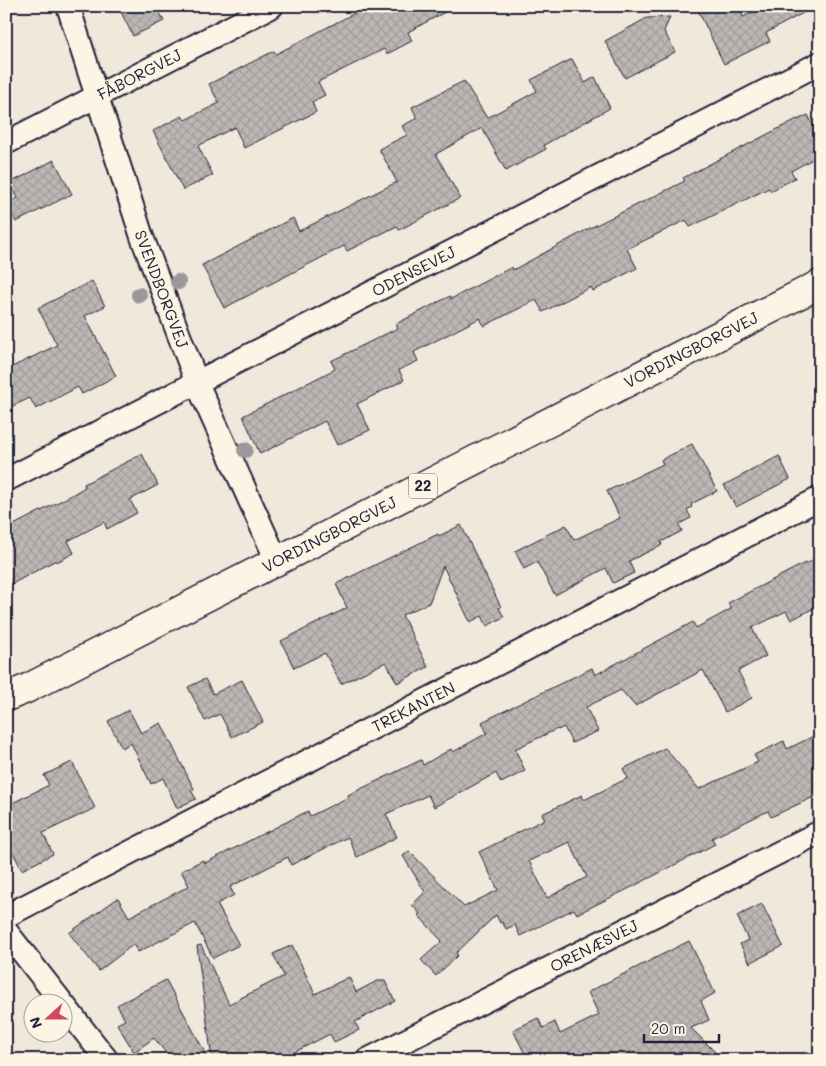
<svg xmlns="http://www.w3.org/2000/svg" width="826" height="1066" viewBox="0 0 826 1066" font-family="Mali,sans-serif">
<defs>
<pattern id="building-cross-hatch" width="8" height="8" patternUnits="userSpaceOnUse" patternTransform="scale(1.25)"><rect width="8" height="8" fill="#bcb7b3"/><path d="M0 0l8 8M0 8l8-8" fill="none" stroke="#a19d9b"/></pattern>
</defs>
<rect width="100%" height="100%" fill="#efe8db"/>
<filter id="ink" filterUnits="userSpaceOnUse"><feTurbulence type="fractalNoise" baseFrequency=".02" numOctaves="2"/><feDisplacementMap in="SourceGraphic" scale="10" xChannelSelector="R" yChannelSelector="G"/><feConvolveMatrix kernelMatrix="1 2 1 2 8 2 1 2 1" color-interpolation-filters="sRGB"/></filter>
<g filter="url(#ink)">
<path fill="url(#building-cross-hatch)" stroke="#22223b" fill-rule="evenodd" d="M118,6h38l8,15 -31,15z
M368,6h88l-48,26 4,9 -25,13 -3,-5 -66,33 7,13 -13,7 4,10 -72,36 -9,-21 -37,19 15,29 -30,15 -30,-59 29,-15 3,4 34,-17 -10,-19 65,-33 2,3z
M696,6h42l5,11 22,-11h51l-50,27 4,8 -46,23z
M670,17l-6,14 11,21 -50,26 -20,-37 42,-23z
M572,59l13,24 10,-6 15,31 -66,37 2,4 -40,22 -24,-43 -46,26 24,44 -61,32 -2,-4 -50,25 -3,-5 -120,62 -22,-43 91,-47 6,13 98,-49 -18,-33 28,-14 -5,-9 15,-8 -5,-11 52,-26 23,37 50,-27 -6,-11z
M808,115l12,24v16l-29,16 4,7 -24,13 -2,-3 -79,39 -4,-7 -59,29 10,19 -44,23 -2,-4 -48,25 -7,-12 -52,26 -4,-8 -66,34 4,9 -19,9 5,10 -47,24 13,26 -33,15 -12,-24 -65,33 -17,-38 92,-47 -4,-8 67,-33 -2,-4 54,-28 1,3 61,-32 1,3 77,-42 95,-47 -2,-3 114,-59v1z
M54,160l18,34 -56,28 -9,-18 11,-6 -8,-15z
M92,281l13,25 -20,10 31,60 -34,18 -4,-7 -42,22 -6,-11 -24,11v-39l51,-25 -19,-37z
M692,444l25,47 -26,13 1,3 -5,3 4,8 -12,6 3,7 -21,11 1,3 -33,16 5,12 -21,10 -7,-15 -51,27 -18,-33 -13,7 -9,-18 51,-26 8,15 46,-22 -13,-27 56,-27 -2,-4z
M142,454l16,31 -28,15 7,13 -30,16 -3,-7 -36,19 6,12 -17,9 -1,-2 -44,24 -6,-11v-44l64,-33 15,-9 -1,-3z
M779,456l11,23 -54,28 -12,-22z
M461,525l40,82 -2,1 5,9 -17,9 -5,-10 -12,6 -27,-56 -14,37 -27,12 26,52 -31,16 -11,-21 -45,22 -16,-31 -31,15 -13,-27 66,-33 -11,-24 102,-50 1,2z
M820,557v48l-29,15 -5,-9 -34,17 14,28 -28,15 14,27 -21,11 -6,3 -22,-42 -68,36 -14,-16 -35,17 12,24 -26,12 -8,-16 -6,3 -1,-1 -42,20 10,22 -24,12 -5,-10 -62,34 -6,-12 -42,19 11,23 -40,20 -9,-20 -57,28 -3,-8 -58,30 4,8 -17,9 22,41 -26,13 -18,-35 -57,29 -4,-8 -35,27 -30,-38 49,-35 11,19 60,-31 -8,-15 22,-11 2,3 103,-52 2,5 39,-19 -1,-2 73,-35 2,5 28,-16 2,3 34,-19 -5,-11 110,-54 3,7 98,-53 3,6 35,-19 -3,-6 77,-40 1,1z
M205,679l8,15 29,-14 21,42 -31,15 -12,-23 -15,7 -17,-34z
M129,710l12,23 20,-10 33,66 -3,1 5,9 -19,9 -14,-30 -12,6 -20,-41 -9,5 -14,-27z
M820,733v61l-49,23 -3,-6 -56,27 3,6 -81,42 -57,28 -3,-5 -54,27 -5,-11 -9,4 -4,-7 -2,1 -4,-8 -40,38 2,2 -22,21 -15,-16 21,-19 -24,-26 2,-1 -8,-9 13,-13 -22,-36 6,-5 55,56 34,-17 -19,-38 66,-33 -3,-5 40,-19 2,5 44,-22 -5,-9 42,-21 34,41 59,-27 -4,-7 30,-14 3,8zM569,842l18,35 -40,21 -18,-37z
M72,762l23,46 -52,25 10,21 -31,16 -16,-31v-33l43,-21 -5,-10z
M762,904l21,42 -33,17 -10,-19 8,-4 -11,-24z
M689,941l26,52 -14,8 8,19 -18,8 32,32h-195l-15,-30 25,-12 5,10 12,-6 5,12 39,-19 -11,-23z
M201,945l28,59 55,-28 -11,-22 19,-9 23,49 34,-17 7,15 21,-11h8l10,20 -40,21 4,8 -25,12 -4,-8 -51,26h-67l-15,-114z
M166,980l43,80h-37l-18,-22 -20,14 -17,-28 8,-4 -8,-15z"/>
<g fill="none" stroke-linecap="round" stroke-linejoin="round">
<g stroke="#22223b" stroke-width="26">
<g id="street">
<path id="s1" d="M68,6l74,231 55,146 80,178"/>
<path id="s2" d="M6,143l266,-137"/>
<path id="s3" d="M6,480l814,-417"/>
<path id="s4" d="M6,916l814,-418"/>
<path d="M6,931l101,129"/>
<path id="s5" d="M367,1060l453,-228"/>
</g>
</g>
<g stroke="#22223b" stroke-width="31">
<g id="primary">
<path id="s6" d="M6,697l20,-8 794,-405"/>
</g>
</g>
<use href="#street" stroke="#fcf5e5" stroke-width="22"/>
<use href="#primary" stroke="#fcf5e5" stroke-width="28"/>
</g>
<g fill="#9b979a">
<circle cx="178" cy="282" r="8"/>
<circle cx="139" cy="295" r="8"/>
<circle cx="245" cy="450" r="8"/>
</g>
</g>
<g text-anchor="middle" stroke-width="4.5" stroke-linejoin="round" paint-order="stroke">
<rect fill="#fcf5e5" stroke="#63616e" stroke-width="1" x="409" y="473.5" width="28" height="25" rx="4"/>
<g font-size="15" font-weight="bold" fill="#22223b">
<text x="423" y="491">22</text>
</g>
<g font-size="16" fill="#22223b" stroke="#fcf5e5">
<text dy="6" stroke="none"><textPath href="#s2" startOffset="150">FÅBORGVEJ</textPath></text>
<text dy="6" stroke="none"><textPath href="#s3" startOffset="458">ODENSEVEJ</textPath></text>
<text dy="6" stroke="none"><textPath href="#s1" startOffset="298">SVENDBORGVEJ</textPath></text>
<text dy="6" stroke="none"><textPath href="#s6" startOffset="768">VORDINGBORGVEJ</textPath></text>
<text dy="6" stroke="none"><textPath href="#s6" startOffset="362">VORDINGBORGVEJ</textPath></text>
<text dy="6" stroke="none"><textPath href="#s4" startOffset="458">TREKANTEN</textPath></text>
<text dy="6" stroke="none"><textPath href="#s5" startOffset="254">ORENÆSVEJ</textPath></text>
</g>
</g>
<rect width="826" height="1066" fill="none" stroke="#fcf5e5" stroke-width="25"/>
<rect x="12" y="12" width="801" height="1041" fill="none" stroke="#22223b" stroke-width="2" filter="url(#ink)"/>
<g transform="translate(48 1018) rotate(249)"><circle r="24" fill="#fcf5e5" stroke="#a5a1a1"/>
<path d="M0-4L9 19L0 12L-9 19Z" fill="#d1495b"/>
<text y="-8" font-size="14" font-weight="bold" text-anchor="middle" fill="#22223b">N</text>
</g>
<path d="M644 1034v8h75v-8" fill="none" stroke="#22223b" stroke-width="2.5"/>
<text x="651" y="1034" font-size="15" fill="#22223b" stroke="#fcf5e5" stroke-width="4" paint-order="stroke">20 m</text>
</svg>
